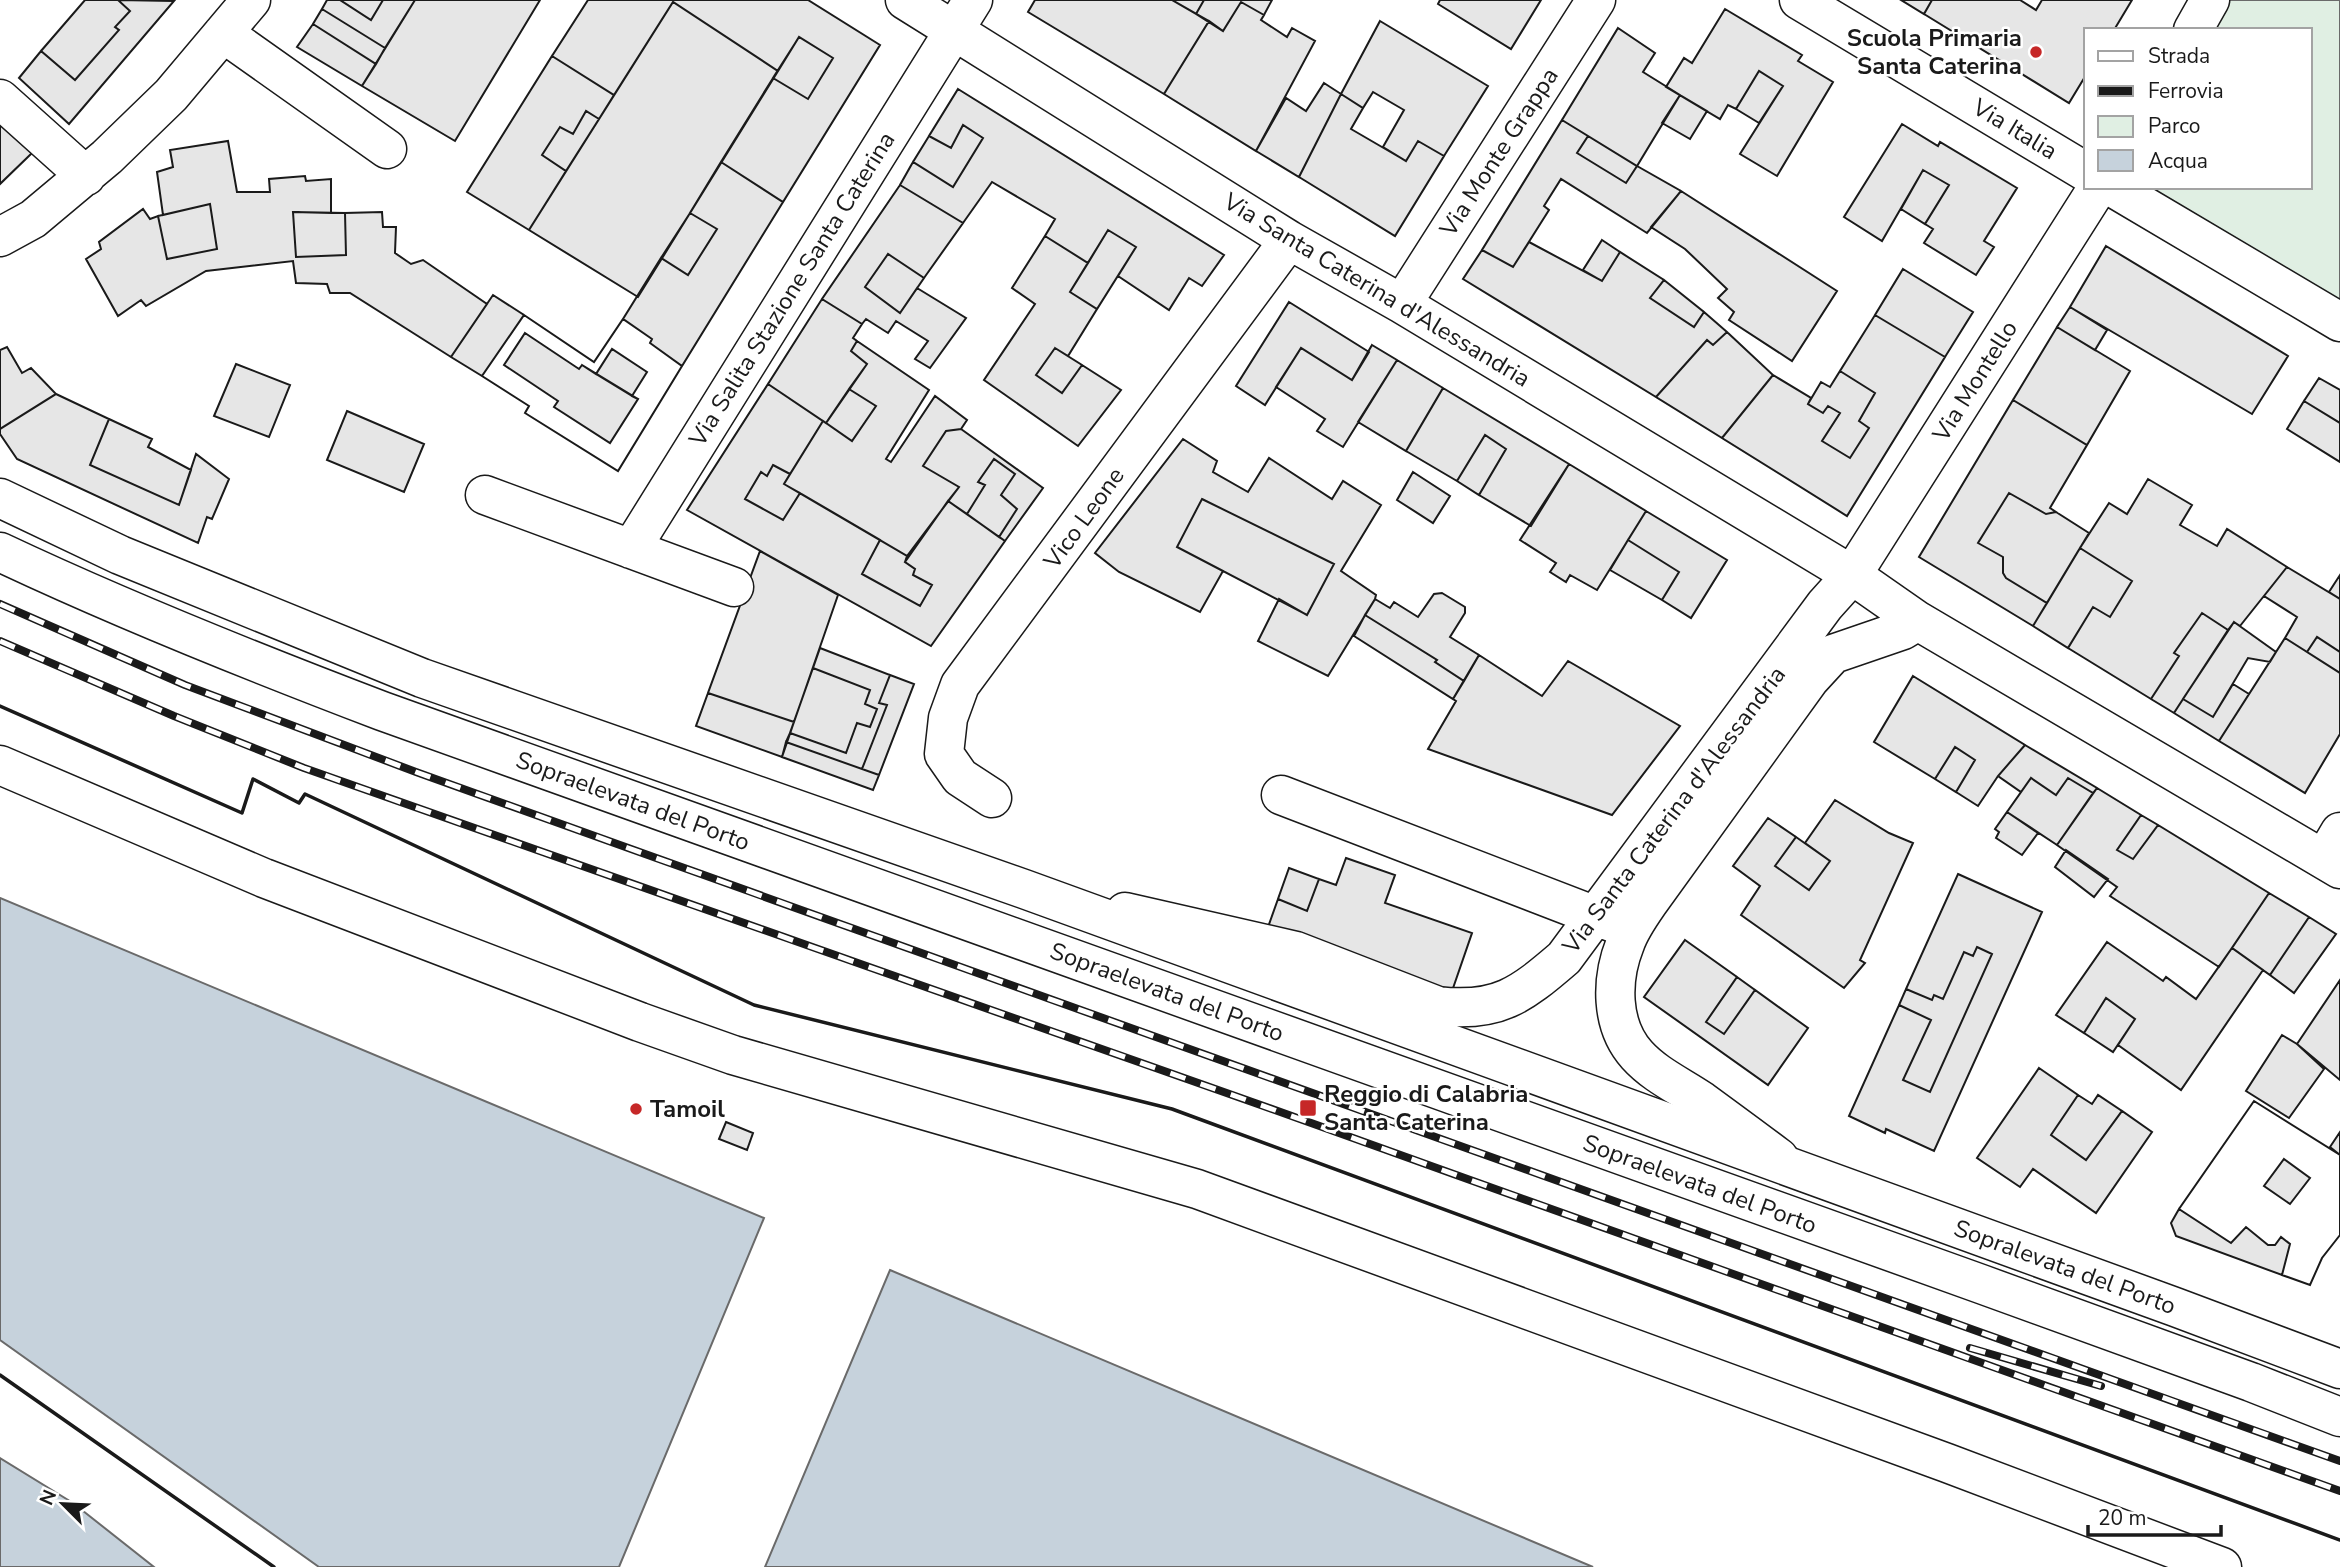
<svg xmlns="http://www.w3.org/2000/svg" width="2340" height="1567" viewBox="0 0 2340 1567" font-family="'Nunito Sans',sans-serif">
<rect width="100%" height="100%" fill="#fff"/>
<path fill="#e0efe3" stroke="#6a6a6a" stroke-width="2" d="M2210,0h130v322l-228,-135h198v-157h-117z"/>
<path fill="#c6d2dc" stroke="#6a6a6a" stroke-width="2" d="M0,898l764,320 -145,349h-300l-319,-227z
M890,1270l703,297h-828z
M0,1458l73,45 81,64h-154z"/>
<path fill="#e6e6e6" stroke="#1a1a1a" stroke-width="2" fill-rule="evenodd" d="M85,0h33l12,11 -15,16 4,3 -44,50 -34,-29z
M118,0l56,1 -105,123 -50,-46 22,-27 34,29 44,-50 -4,-3 15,-16z
M327,0h13l31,20 12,-20h32l-30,48 -63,-39z
M340,0h43l-12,20z
M415,0h125l-85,141 -93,-55z
M588,0h220l72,45 -97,157 -62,-40 52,-84 35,21 25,-41 -34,-21 -21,34 -105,-69 -59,93 -62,-39z
M1035,0h137l37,21 -45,73 -136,-82z
M1172,0h32l-8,14z
M1204,0h68l-8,15 -23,-13 -18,29 -27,-17z
M1440,0h101l-30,49 -73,-45z
M1901,0h31l-8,14z
M1932,0h88l16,10 6,-10h90l-18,30h-28v45l-17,28 -145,-89z
M673,2l105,69 -140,226 -109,-67z
M1241,2l23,13 -3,5 26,17 5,-9 23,13 -59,110 -92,-57 45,-73 14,10z
M322,9l63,39 -9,16 -63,-40z
M1725,9l77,46 -4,6 35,21 -56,94 -37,-22 43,-68 -24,-15 -23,38 -8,-4 -8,14 -54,-32 18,-29 8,5z
M1380,21l108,65 -44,70 -26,-15 -12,20 -23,-14 21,-37 -31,-18 -10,16 -22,-14z
M313,24l63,40 -14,22 -65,-39z
M1618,28l37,25 -12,19 37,23 -43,71 -75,-46z
M799,37l34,21 -25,41 -35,-21z
M552,56l62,39 -15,24 -13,-8 -13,23 -13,-7 -18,28 24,16 -37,59 -62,-38z
M1759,71l24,15 -24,37 -23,-14z
M1324,83l17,11 -42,83 -43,-26 30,-53 20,13z
M958,89l266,166 -22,31 -13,-8 -20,32 -51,-34 18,-29 -28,-17 -20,33 -43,-27 10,-17 -63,-37 -29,41 -63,-38 13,-23 40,25 30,-49 -20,-13 -12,23 -22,-12z
M1341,94l22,14 -12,21 55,32 12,-20 26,15 -49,80 -96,-59z
M1680,95l27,16 -17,28 -28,-16z
M586,111l13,8 -33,52 -24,-16 18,-28 13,7z
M1562,120l26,16 -11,17 49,30 11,-17 44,25 -34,42 -86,-54 -17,27 5,4 -36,57 -31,-17z
M0,124l32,29 -32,31z
M1902,124l36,22 2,-4 77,46 -33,53 10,6 -18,28 -52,-32 9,-14 -8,-5 24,-39 -26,-15 -41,71 -38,-24z
M963,125l20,13 -30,49 -40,-25 16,-26 22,12z
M1588,136l49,30 -11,17 -49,-30z
M228,141l9,51h33l-1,-13 36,-3 1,5 25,-2v34l-38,-1 3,45 50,-2 -1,-42 37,-1 1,15h13l-1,26 16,11 12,-4 64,44 -36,53 -101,-64h-20l-3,-9 -31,-1 -3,-22 -87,10 -60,35 -5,-6 -23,16 -32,-57 15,-10 -2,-7 44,-33 7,10 8,-3 9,43 50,-10 -7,-45 -47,11 -6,-43 16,-5 -3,-17z
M721,162l62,40 -101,164 -32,-23 2,-4 -29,-20 38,-61 27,17 29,-46 -27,-16z
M1923,170l26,15 -24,39 -24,-15z
M900,185l63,38 -39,55 -36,-24 -23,33 35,26 17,-25 49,30 -36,50 -15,-9 13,-18 -32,-20 -8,12 -22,-14 -4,5 -40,-25z
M1681,191l156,100 -45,70 -63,-41 5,-8 -16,-14 9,-9 -42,-40 -34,-22z
M210,204l7,45 -50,10 -9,-43z
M293,212l52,1 1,42 -50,2z
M690,213l27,16 -29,46 -27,-17z
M1108,230l28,17 -39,62 -27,-17z
M1045,236l43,27 -18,29 27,17 -29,47 -13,-8 -19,27 26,18 20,-28 39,25 -43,56 -94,-66 51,-76 -23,-16z
M1602,240l18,12 -18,29 -19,-11z
M1529,242l73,39 18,-29 44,28 -14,18 44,29 10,-15 23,20 -14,13 -6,-5 -51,57 -193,-118 19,-29 31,17z
M2106,246l182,110 -36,58 -182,-107z
M888,254l36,24 -24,35 -35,-26z
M1903,269l70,43 -28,45 -70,-42z
M1664,280l40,32 -10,15 -44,-29z
M493,295l31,20 -42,61 -31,-19z
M822,299l40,25 -9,14 4,3 -6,10 16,13 -41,59 -58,-39z
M1289,302l80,50 -17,28 -51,-32 -36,57 -29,-19z
M2070,307l37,23 -12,20 -38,-23z
M524,315l70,47 29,-43 29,20 -2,4 32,23 -64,105 -93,-58 4,-7 -47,-30zM525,333l54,36 3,-4 14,9 16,-25 35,23 -15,24 6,3 -28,44 -56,-36 4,-6 -54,-36z
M524,315l70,47 29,-43 29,20 -2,4 32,23 -64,105 -93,-58 4,-7 -47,-30z
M1875,315l70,42 -98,159 -125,-78 51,-63 38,23 -3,6 15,9 5,-7 12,7 -18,28 28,17 19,-30 -10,-7 16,-28 -35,-22z
M2057,327l73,44 -43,74 -74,-45z
M1727,332l46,43 -51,63 -66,-41 51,-57 6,5z
M525,333l54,36 3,-4 56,34 -28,44 -56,-36 4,-6 -54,-36z
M525,333l54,36 3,-4 14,9 16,-25 35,23 -15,24 6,3 -28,44 -56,-36 4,-6 -54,-36z
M857,341l72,49 -43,69 5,3 44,-66 32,24 -6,9 -15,2 -23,35 36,21 -52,69 -123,-72 39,-63 29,20 24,-35 -27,-17 18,-25 -16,-13z
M1372,345l25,15 -54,87 -26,-16 8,-12 -49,-32 25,-39 51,32z
M7,347l15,26 9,-5 25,26 -56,35v-79z
M1055,348l27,17 -20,28 -26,-18z
M612,349l35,23 -15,24 -36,-22z
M1397,360l46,28 -37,63 -48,-29z
M236,364l54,21 -21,52 -55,-21z
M1840,371l35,22 -16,28 10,7 -19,30 -28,-17 18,-28 -12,-7 -5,7 -15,-9 13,-22 9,5z
M2319,378l21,12v33l-36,-22z
M768,384l55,37 -33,53 -17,-9 -6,11 -6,-4 -16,27 38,21 17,-27 80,47 -18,34 58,32 12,-21 -19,-10 2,-6 -10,-7 43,-61 57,40 -74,105 -244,-136z
M1443,388l126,76 -38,62 -52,-31 27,-46 -21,-14 -28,46 -51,-30z
M849,389l27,17 -24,35 -26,-18z
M56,394l53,25 -19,46 89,40 17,-51 33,25 -17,40 -5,-2 -9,26 -181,-84 -17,-25v-5z
M2013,400l74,45 -37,63 6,4 -10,2 -37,-21 -31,50 25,14v16l3,5 41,25 -14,23 -114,-69z
M2304,401l36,22v39l-53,-33z
M347,411l77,33 -20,48 -77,-32z
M109,419l43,20 -4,8 43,23 -12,35 -89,-40z
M961,429l82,59 -38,53 -6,-4 18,-28 -16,-14 14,-21 -21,-15 -16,23 7,3 -18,29 -19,-13 11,-14 -36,-21 23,-35z
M1485,435l21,14 -27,46 -22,-14z
M1183,439l34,22 -4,11 35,20 21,-34 63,41 11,-18 38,24 -40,66 35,24 -1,4 -47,77 -70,-35 21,-42 28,16 27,-51 -132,-65 -25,48 46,24 -23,41 -81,-40 -24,-19z
M994,459l21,15 -14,21 16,14 -18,28 -32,-23 18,-29 -7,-3z
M1569,464l77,47 -49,79 -27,-15 -4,7 -16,-10 6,-9 -36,-23z
M773,465l17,9 -6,10 16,9 -17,27 -38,-21 16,-27 6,4z
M1413,472l37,24 -17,27 -36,-23z
M2148,479l44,26 -12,20 37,21 10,-17 60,38 -47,59 -6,-4 -6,8 -26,-17 -28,40 5,3 -28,43 -83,-51 25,-41 17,10 22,-36 -52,-33 29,-45 18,11z
M2009,493l37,21 10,-2 33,21 -42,70 -41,-25 -3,-5v-16l-25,-14z
M1202,499l132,65 -27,51 -130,-68z
M1646,511l81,49 -36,58 -29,-18 17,-28 -51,-32z
M880,540l27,16 -2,6 10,7 -2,6 19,10 -12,21 -58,-32z
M1628,540l51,32 -17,28 -52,-30z
M2080,548l52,33 -22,36 -17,-10 -25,41 -35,-22z
M760,551l78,44 -44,127 -86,-29z
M2287,567l53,32v53l-23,-15 -10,15 -22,-14 12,-21 -33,-21z
M2340,575v24l-11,-7z
M1442,593l23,14v6l-15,24 29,18 -15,26 -29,-19 2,-2 -72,-45 10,-16 15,9 4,-6 24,15 16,-23z
M2202,613l26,17 -54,83 -23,-14 28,-43 -5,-3z
M1365,615l72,45 -2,2 29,19 -11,18 -99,-63z
M2234,622l42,30 -6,10 -22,-4 -35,59 -30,-18z
M2317,637l23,15v21l-33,-21z
M2285,638l55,35v61l-35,59 -86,-52z
M820,648l70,27 -11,28 8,2 -25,64 -76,-27 4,-9 56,20 11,-30 13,4 7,-18 -12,-5 5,-14 -57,-22z
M1479,655l63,41 26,-35 112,65 -68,89 -184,-66 28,-48 -3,-2z
M813,668l57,22 -5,14 12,5 -7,18 -13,-4 -11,30 -56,-20z
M890,675l24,9 -35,91 -17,-6 25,-64 -8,-2z
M1913,676l112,69 -27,31 -20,30 -22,-14 19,-32 -20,-13 -20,32 -61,-37z
M2233,684l16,10 -30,47 -45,-28 9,-14 30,18z
M708,693l86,29 -12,35 -86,-31z
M786,742l93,33 -6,15 -91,-33z
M2025,745l72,43 -4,5 -25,-15 -12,17 -25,-17 -10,14 -23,-16z
M1955,747l20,13 -19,32 -21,-13z
M2031,778l25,17 12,-17 25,15 -36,52 -50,-33z
M2097,788l44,27 -24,35 16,9 25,-34 111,68 -50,74 -109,-71 7,-9 -60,-42z
M1835,800l54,33 24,10 -53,117 5,3 -21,25 -103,-73 19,-29 -27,-20 35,-48 28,19 -21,29 34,24 21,-29 -25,-18z
M2007,812l31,21 -16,22 -26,-17 3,-6 -4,-3z
M2141,815l17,10 -25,34 -16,-9z
M1796,837l34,24 -21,29 -34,-24z
M2066,850l42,29 -14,18 -39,-30z
M1346,858l49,17 -10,28 87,30 -21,61 -184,-64 11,-31 29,12 12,-32 17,6z
M1289,868l30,11 -12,32 -29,-12z
M1958,874l84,38 -108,239 -48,-22 -1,4 -36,-17 50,-111 32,15 -28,60 27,12 62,-138 -15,-7 -4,9 -9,-4 -21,47 -9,-4 -2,5 -26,-11z
M2269,893l40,24 -39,58 -38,-27z
M2309,917l27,17 -42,59 -24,-18z
M1685,940l52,37 -31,45 18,12 31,-44 53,38 -40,57 -124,-88z
M2107,942l56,39 3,-4 30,22 36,-51 31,22 -82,120 -63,-45 17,-26 -29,-21 -22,35 -28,-18z
M1977,947l15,7 -62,138 -27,-12 28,-60 -32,-15 7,-16 26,11 2,-5 9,4 21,-47 9,4z
M1737,977l18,13 -31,44 -18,-12z
M2340,980v100l-43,-36z
M2106,998l29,21 -22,33 -29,-19z
M2282,1035l15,9 27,25 -35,49 -43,-27z
M2039,1068l39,27 -27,40 35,25 36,-49 30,21 -56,81 -63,-44 -13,18 -43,-29z
M2078,1095l14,9 6,-9 24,16 -36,49 -35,-25z
M2254,1101l86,54v80l-18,23 -12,27 -28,-10 8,-31 -9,-7 -6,8h-7l-22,-18 -15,16 -52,-34zM2284,1159l26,19 -20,26 -26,-18z
M2254,1101l86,54v80l-18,23 -12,27 -28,-10 8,-31 -9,-7 -6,8h-7l-22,-18 -15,16 -52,-34z
M726,1122l27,11 -6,17 -28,-11z
M2340,1132v23l-10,-8z
M2179,1209l52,34 15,-16 22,18h7l6,-8 9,7 -8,31 -106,-39 -5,-13z"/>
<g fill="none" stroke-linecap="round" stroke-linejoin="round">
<g stroke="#1a1a1a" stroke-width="41">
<path id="minor" d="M905,0l384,240 113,64 450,271 66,46 422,248
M1799,0l287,172
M2193,30l17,-30
M223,33l164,116
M0,99l86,77
M2112,187l228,135
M0,237l33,-18 74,-62 64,-62 80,-95
M1402,304l194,-304
M485,495l249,92
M631,549l342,-549
M0,765l264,113 376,144 93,33 464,134 750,274 275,104
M1281,795l338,130
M992,798l-32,-21 -16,-23 4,-36 12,-33 329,-445
M2324,859l16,-27
M1125,912l171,39 142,55c60,7 83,-11 126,-48l261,-353 27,-30 246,-388
M1779,1158c-25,-19 -51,-38 -77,-57 -22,-15 -47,-26 -65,-46 -27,-30 -26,-76 -12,-111 5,-15 15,-29 24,-42l161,-223 23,-25 70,-24 15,-9"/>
</g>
<g stroke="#1a1a1a" stroke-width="41">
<path id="major" d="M0,498l120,57 302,123 602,211 1151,418 165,62
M0,552c125,59 253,110 382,159l1599,573 270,98 89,35"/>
</g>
<use href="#minor" stroke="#fff" stroke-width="38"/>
<use href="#major" stroke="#fff" stroke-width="38"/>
<g stroke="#1a1a1a" stroke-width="8">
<path id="rail" d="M0,604l185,81 231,87 1924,689
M0,641l174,75 130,52 951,335 1085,388
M1970,1348l131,38"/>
</g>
<use href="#rail" stroke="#fff" stroke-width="5" stroke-dasharray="16" stroke-linecap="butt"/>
<path stroke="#1a1a1a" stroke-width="3.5" d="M0,706l242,107 11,-34 46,24 6,-9 449,211 418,104 1168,431
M0,1375l274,192"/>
</g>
<g fill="#c62828" stroke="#fff" stroke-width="2.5">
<circle cx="2036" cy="52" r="7"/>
<rect x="1299" y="1099" width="18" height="18" rx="3.5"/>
<circle cx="636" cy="1109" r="7"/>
</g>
<g text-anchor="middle" stroke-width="5" stroke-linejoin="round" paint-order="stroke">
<g font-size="24" font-weight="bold" fill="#1a1a1a" stroke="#fff" text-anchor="start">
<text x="2022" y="46" text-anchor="end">Scuola Primaria<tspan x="2022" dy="28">Santa Caterina</tspan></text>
<text x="1324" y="1102">Reggio di Calabria<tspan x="1324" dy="28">Santa Caterina</tspan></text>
<text x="650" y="1117">Tamoil</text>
</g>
<g font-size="24" fill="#1a1a1a" stroke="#fff">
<text transform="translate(2015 129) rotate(31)" y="8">Via Italia</text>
<text transform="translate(1499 152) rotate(-57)" y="8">Via Monte Grappa</text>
<text transform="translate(792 289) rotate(-58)" y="8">Via Salita Stazione Santa Caterina</text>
<text transform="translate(1377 290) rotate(31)" y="8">Via Santa Caterina d'Alessandria</text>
<text transform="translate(1975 381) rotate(-58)" y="8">Via Montello</text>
<text transform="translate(1084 518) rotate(-54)" y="8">Vico Leone</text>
<text transform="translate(633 801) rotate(20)" y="8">Sopraelevata del Porto</text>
<text transform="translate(1674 810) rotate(-53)" y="8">Via Santa Caterina d'Alessandria</text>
<text transform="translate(1167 992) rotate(20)" y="8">Sopraelevata del Porto</text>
<text transform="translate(1700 1184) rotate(20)" y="8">Sopraelevata del Porto</text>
<text transform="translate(2065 1267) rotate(20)" y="8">Sopralevata del Porto</text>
</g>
</g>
<rect x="2084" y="28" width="228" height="161" fill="#ffffff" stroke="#a3a3a3" stroke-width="2"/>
<rect x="2098" y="51" width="35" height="10" fill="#ffffff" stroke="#a3a3a3" stroke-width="2"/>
<text x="2148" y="63" font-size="21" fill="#1a1a1a">Strada</text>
<rect x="2098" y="86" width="35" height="10" fill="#1a1a1a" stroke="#a3a3a3" stroke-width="2"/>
<text x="2148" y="98" font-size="21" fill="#1a1a1a">Ferrovia</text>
<rect x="2098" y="116" width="35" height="21" fill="#e0efe3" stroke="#a3a3a3" stroke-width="2"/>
<text x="2148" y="133" font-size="21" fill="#1a1a1a">Parco</text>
<rect x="2098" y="150" width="35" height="21" fill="#c6d2dc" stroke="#a3a3a3" stroke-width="2"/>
<text x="2148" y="168" font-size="21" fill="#1a1a1a">Acqua</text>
<g transform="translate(63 1504) rotate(294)" stroke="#ffffff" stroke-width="5" paint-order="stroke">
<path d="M0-5L12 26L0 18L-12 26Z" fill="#1a1a1a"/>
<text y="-10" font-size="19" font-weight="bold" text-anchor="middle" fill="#1a1a1a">N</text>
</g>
<path d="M2088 1525v10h133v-10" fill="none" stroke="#1a1a1a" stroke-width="3.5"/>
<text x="2098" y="1525" font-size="21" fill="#1a1a1a" stroke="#ffffff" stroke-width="5" paint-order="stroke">20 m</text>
</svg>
